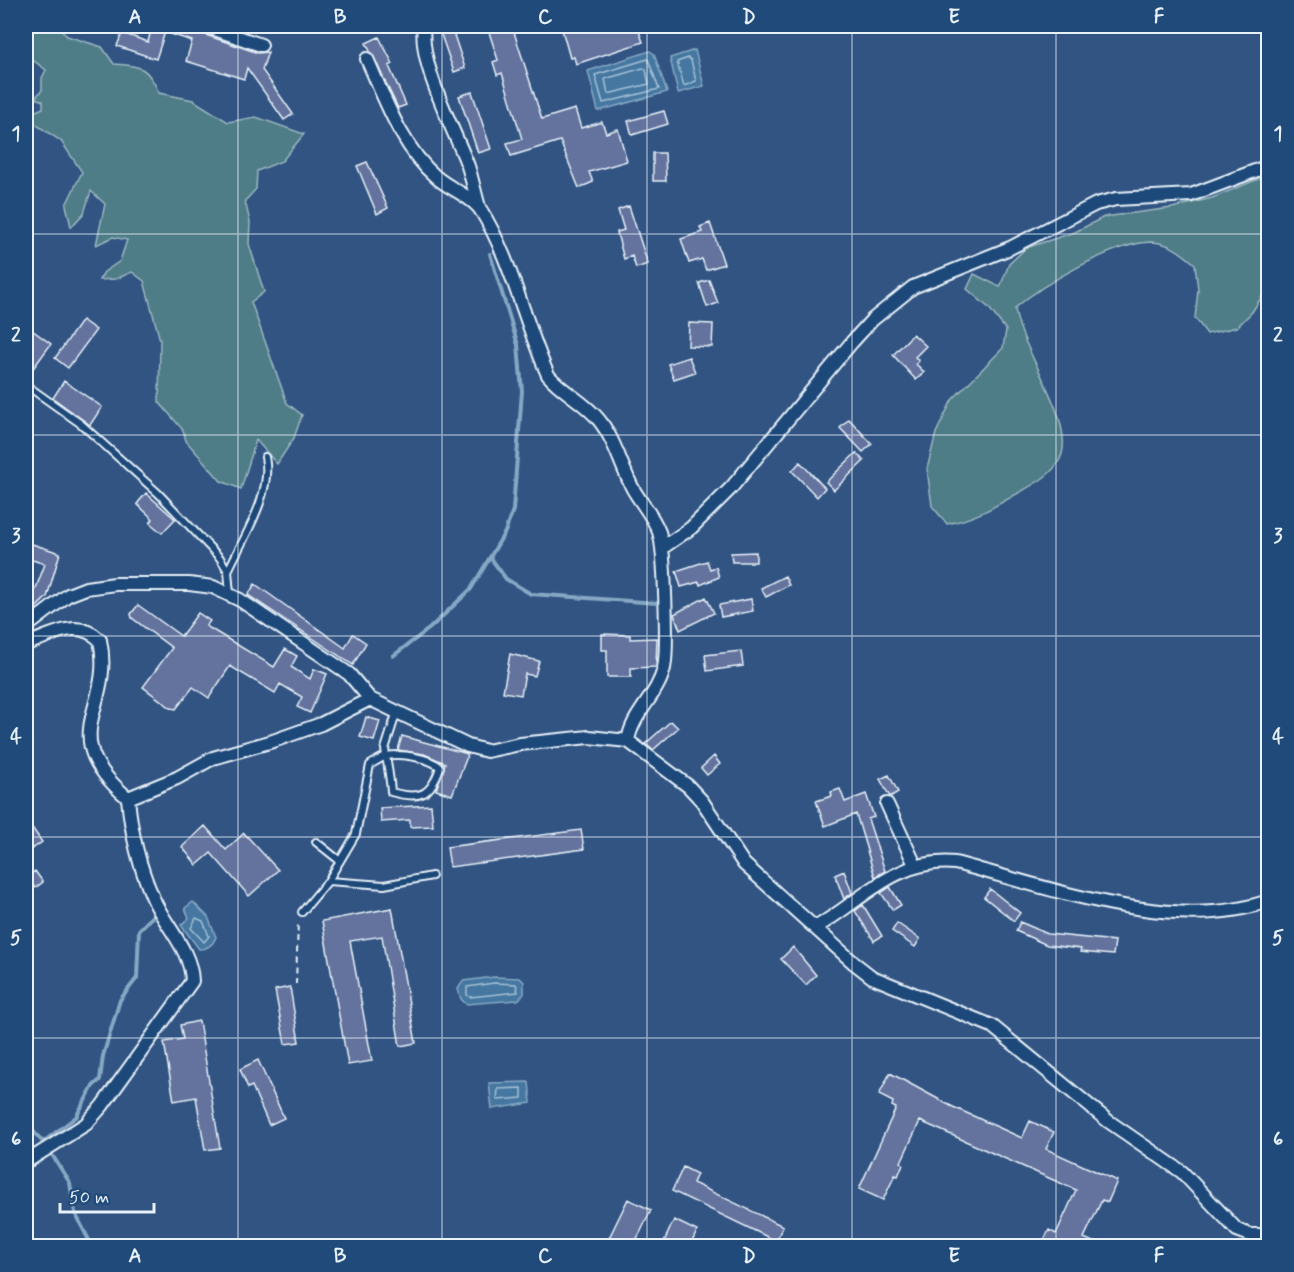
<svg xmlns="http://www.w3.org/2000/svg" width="1294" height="1272" viewBox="0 0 1294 1272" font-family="Mynerve,sans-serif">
<rect width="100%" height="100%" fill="#315483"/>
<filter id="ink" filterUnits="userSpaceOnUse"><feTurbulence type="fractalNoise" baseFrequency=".0167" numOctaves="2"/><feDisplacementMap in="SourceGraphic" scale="12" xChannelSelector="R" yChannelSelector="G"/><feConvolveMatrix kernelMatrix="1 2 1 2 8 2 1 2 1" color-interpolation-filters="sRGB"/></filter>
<g filter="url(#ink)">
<path fill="#4f7d87" stroke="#9cb7c0" stroke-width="1.5" d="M26,26h32l9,10 35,11 12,17c28,2 34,3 45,29l34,7 35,22 28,-5 48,17 -22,27 -25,10 -1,18 -11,12 5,21 -1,22 15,48 -13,10 36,101 15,12 -8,23 -17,26 -21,-24 -15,49 -20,-8 -35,-40 -3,-11 -24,-28 1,-62 -16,-59 -12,-9 -16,7 -17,1 5,-8 16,-11 7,-21 -14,-3 -17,8 9,-41 -14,-13 -7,22 -13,14 -5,-22 16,-33 -21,-31 -23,-15 -11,-11 16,-7v-7l-8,-3 7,-8v-12l4,-8 -20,-15z
M1268,175v112l-16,25 -15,15 -30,7 -12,-16 3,-28 -3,-26c-13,-11 -26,-22 -44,-22 -38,1 -108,42 -136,66 4,40 63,115 45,151 -7,15 -24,24 -38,32 -24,14 -47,28 -75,33l-15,-18 -5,-37 9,-36 16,-33 51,-52 3,-18 -17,-22 -22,-19 7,-15 26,13 9,-23 17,-16 49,-16 29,-15 68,-9 40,-10z"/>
<path fill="#4477a1" stroke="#86a8c4" stroke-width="1.5" d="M695,50l9,36 -26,7 -8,-35z
M650,51l4,3 13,38 -69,19 -10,-40z
M193,902l15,15 8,20c-3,8 -9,12 -17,12l-18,-24 8,-7 -4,-10z
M494,977l26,1 4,4v12l-6,6 -52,4 -5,-5 -3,-10 5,-8z
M529,1082l2,21 -39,6 -3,-26z"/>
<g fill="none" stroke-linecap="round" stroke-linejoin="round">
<path stroke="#a6c0d5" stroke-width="1.5" d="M688,58l3,2 5,21 -12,5 -7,-24z
M648,59l11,30 -56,14 -8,-28z
M643,68l3,2 3,14 -41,10 -3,-15z
M196,918l7,3 6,15 -5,6 -13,-14z
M494,983l22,1 2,8 -48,5 -3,-2v-8z
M522,1088v10l-25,2 1,-11z"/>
<path stroke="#86a8c4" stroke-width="4" d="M490,557l16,22 25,15 126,9
M393,656l37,-28 41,-39 34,-57 8,-22 9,-119 -4,-46 -28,-91
M26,1124l19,20
M43,1142l33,-25 17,-31 7,-6 3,-24 17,-56 17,-22 2,-48 16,-16
M49,1150l21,33 5,30 17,33"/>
</g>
<path fill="#64739e" stroke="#e8f1f8" stroke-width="1.5" d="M152,26h38l13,8 55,19 10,-1 -6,18 31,44 -9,6 -37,-52 -3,11 -58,-18 6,-20 -27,-9 -9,27 -39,-13 5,-13 26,9z
M438,26h13l14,42 -11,4z
M487,26h25l30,93 33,-10 6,19 21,-6 4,11 12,-4 9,32 -38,11 4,10 -14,6 -19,-47 -49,15 -4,-13 15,-4 -20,-66 -5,2 -4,-13 5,-2z
M561,26h76l6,16 -67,22 -2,-7 -4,1z
M379,37l14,27 -4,2 17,39 -8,3 -32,-65z
M472,92l19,57 -13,4 -19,-57z
M664,111l4,13 -36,11 -4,-14z
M653,153h12l1,28h-13z
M367,162l21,46 -11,6 -20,-48z
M629,206l19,58 -12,4 -4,-12 -8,3 -6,-22 -1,-5 7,-2 -6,-20z
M710,223l14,41 -18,6 -4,-11 -13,4 -8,-24 21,-7 -2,-5z
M709,280l9,23 -11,4 -8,-24z
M82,320l14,10 -28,38 -13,-10z
M689,323l24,1 -1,23 -24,-1z
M32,330l19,14 -25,34v-39z
M913,334l13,12 -11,11 4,4 -3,3 8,8 -8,8 -23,-25z
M689,357l6,15 -21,7 -6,-15z
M64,381l38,26 -12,18 -37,-27z
M849,419l23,25 -9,8 -23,-24z
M856,453l8,8 -30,29 -8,-8z
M800,462l25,26 -8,9 -25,-26z
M146,493l29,26 -13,14 -12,-10 3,-4 -16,-15z
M26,542l34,11 -13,44 -21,20v-19l10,-10 9,-24 -19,-6z
M756,552v10h-24l-1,-9z
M707,561l3,8 6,-2 3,10 -19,8 -1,-3 -18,5 -5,-16z
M785,576l4,9 -23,12 -5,-9z
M255,584l90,64 8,-14 13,9 -13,22 -105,-70z
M706,597l8,16 -34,17 -6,-16z
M751,599l2,12 -32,6 -2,-12z
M138,605l43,31 17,-23 12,8 -4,5 68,41 11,-18 12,7 -6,11 19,12 4,-10 13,5 -17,39 -13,-6 5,-10 -22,-13 -5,9 -45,-27 -21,32 -16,-11 -17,22 -5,-1 -28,-21 29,-39 -40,-30 -1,-4z
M602,634l28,1v4l27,-1 -1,29 -25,1v9h-24v-27h-5z
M741,651l2,15 -36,5 -2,-16z
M510,654l29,7 -4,15 -10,-2 -4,21 -18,-3z
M366,717l14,4 -6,20 -14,-4z
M671,721l7,7 -25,22 -8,-6z
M402,736l66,18 -16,41 -16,-5 9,-27 -21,-9 -26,-4z
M714,756l6,8 -13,11 -6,-7z
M889,775l9,17 -8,5 -10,-18z
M840,789l5,13 21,-8 8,23 -6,2 17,52 -10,6 -19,-63 -31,12 -9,-25 16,-5 -1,-4z
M431,805l2,21 -23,1v-7l-29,2 -1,-14z
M26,819l16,23 -10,7 -6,-8z
M205,826l21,24 18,-17 34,37 -29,26 -38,-43 -14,12 -15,-18z
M581,830l3,19 -134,18 -3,-20z
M35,871l8,11 -8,6 -8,-11z
M844,871l8,22 -8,6 -9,-24z
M890,887l11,18 -8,5 -12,-17z
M990,889l30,24 -6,8 -30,-24z
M863,905l19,31 -8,5 -19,-30z
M392,908l24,135 -16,3 -18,-110 -32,5 22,120 -24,4 -26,-144z
M1020,922l28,12 67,7 -2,14 -33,-3 1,-3 -34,-4 -31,-14z
M897,923l23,16 -5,8 -23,-16z
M793,947l23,28 -10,10 -25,-26z
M290,987l9,55 -14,2 -10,-54z
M199,1021l21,127 -15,2 -9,-53 -22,4 -10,-59 19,-3 -3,-14z
M258,1060l26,58 -15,7 -17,-39 -4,2 -8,-19z
M890,1073l61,33 71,32 8,-17 24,11 -8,17 71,32 -9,21 -6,-2 -18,38 18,8h-61l8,-16 7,4 20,-44 -156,-69 -19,41 2,2 -5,12 -3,-1 -12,25 -24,-11 37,-81 -4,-2 1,-4 -14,-7z
M683,1167l14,7 -4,9 90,43 -7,15 -104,-50z
M628,1199l23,11 -10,21 -8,15h-28z
M674,1220l23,11 -7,15h-28z"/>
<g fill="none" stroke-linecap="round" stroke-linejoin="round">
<g stroke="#e8f1f8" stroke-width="10">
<path id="service" d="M26,385l55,39 77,69 62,65 8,13 2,23
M228,571c15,-33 45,-77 37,-114
M316,842l24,19
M328,881l56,4 48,-9
M302,912l26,-31 28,-47 14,-69c5,-3 12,-8 17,-9 15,-3 42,2 53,11 -9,29 -20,33 -49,25 -1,-15 -4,-29 -6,-43l12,-38"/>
</g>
<g stroke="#e8f1f8" stroke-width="16">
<path id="minor" d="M206,26l55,19
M424,26c-6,37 30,103 44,140 4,13 7,27 11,41
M367,59c18,40 35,89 69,118 12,11 35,19 44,32 30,46 45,115 68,166 14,17 37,27 51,45 16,20 22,46 34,69 8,14 20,27 26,43 6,18 9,117 5,136 -6,28 -32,45 -36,73
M662,548l29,-20 40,-40 121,-146 20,-22 41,-33 97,-39 86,-44 20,-5 75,-4 77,-29
M26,627l42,-32 18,-7 29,-4h74l24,3 27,13 109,74 21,25 98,47 19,5 33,-7 69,-7 39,4 60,45 14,15 42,63 110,99 18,14 120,49 116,95 74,51 55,58 13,5h18
M26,644c26,-8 50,-27 74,-4 15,70 -48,94 28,158l49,-20 36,-20 60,-17 48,-17 49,-25
M887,804l28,61
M815,928c48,-28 80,-70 140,-65 93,24 220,72 313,38
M26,1162l60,-38 16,-18 90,-125c-1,-32 -28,-56 -39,-83 -14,-32 -22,-66 -25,-100"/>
</g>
<path stroke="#e8f1f8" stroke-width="2" stroke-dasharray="6 4.5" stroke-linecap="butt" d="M296,984l2,-63"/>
<use href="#service" stroke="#1f4a7a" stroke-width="6"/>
<use href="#minor" stroke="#1f4a7a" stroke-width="12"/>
</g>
</g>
<path fill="none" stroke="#e8f1f8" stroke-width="1.5" stroke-opacity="0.55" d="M238,26v1220M442,26v1220M647,26v1220M852,26v1220M1056,26v1220M26,234h1242M26,435h1242M26,636h1242M26,837h1242M26,1038h1242"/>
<rect width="1294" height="1272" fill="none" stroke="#1f4a7a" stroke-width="66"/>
<path d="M60 1203v9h94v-9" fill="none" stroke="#e8f1f8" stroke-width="3"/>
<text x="69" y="1203" font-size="18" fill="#e8f1f8" stroke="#1f4a7a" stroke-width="4.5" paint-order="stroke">50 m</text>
<rect x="33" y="33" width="1228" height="1206" fill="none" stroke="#e8f1f8" stroke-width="2"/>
<g font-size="20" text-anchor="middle" font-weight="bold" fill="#e8f1f8">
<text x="135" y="23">A</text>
<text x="340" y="23">B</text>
<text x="545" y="23">C</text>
<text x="749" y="23">D</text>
<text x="954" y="23">E</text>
<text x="1159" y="23">F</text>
<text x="16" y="140">1</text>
<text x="1278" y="140">1</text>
<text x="16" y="341">2</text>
<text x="1278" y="341">2</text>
<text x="16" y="542">3</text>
<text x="1278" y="542">3</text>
<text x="16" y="743">4</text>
<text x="1278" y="743">4</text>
<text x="16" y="944">5</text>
<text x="1278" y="944">5</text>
<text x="16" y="1145">6</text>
<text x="1278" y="1145">6</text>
<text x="135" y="1262">A</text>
<text x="340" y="1262">B</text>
<text x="545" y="1262">C</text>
<text x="749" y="1262">D</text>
<text x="954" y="1262">E</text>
<text x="1159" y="1262">F</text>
</g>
</svg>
